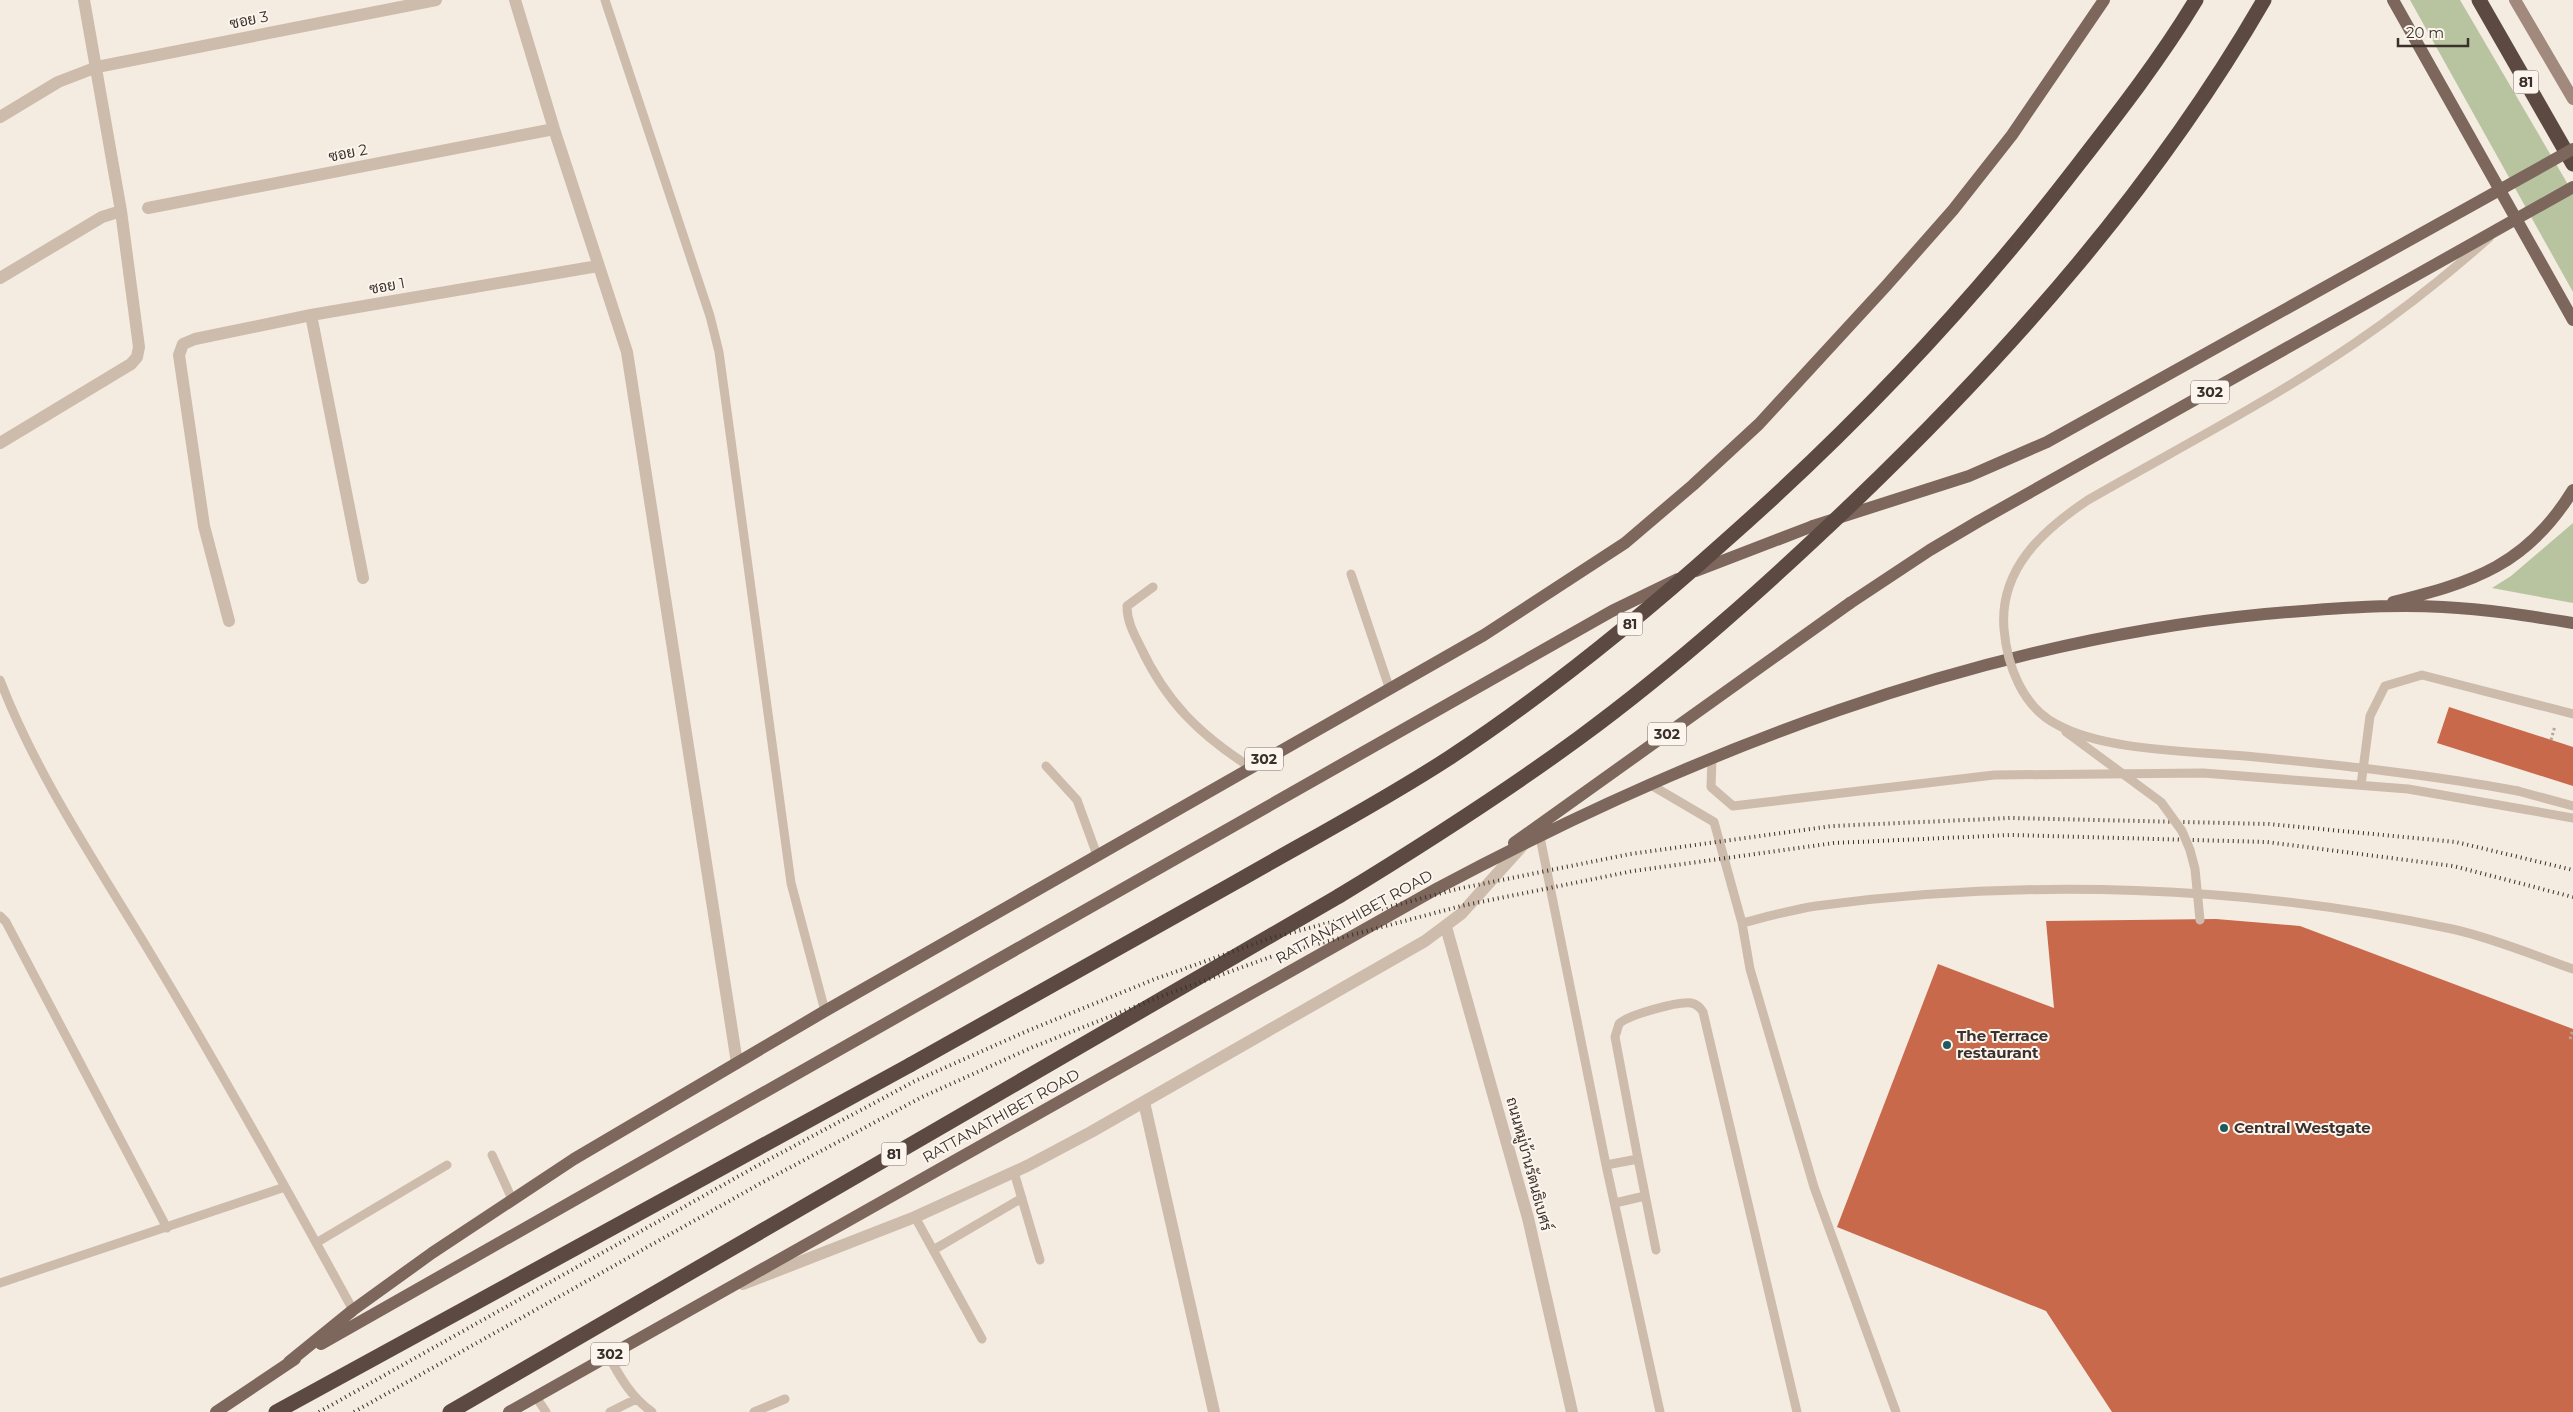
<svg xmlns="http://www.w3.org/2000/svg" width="2573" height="1412" viewBox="0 0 2573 1412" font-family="Montserrat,Sarabun,sans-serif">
<rect width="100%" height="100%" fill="#f4ebe1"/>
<path fill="#b8c4a0" d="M2410,0h50l113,193v99z
M2573,523v80l-81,-15 19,-12z"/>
<path fill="#c8694b" d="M2449,707l124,40v39l-136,-43z
M2216,919l84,7 273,103v383h-461l-66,-101 -209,-84 101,-263 116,44 -8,-87z"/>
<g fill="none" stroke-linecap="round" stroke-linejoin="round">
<path stroke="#b9a596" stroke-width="3" stroke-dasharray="2.5 2.5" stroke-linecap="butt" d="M2551,740l4,-14
M2570,1039l3,-10"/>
<path stroke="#cdbbac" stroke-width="9" d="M605,0l105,316 9,36 72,531 34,128
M1351,574l38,113
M1153,587l-26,19c0,15 6,26 13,40 26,56 59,88 110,121
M0,680c38,99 101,190 155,281 69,115 134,232 198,349
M1712,759l-1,28 22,19 261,-31 209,-2 205,16 165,29
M1046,766l31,34 20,55
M1651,785l63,37 28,101 8,46 64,218 82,225
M2361,785l9,-69 15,-30 37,-11 151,39
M2518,791l55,15
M1540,837l66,328 54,247
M0,916l6,6 161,306
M1742,923c24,-6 49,-13 74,-17 208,-28 432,-21 636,23 38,8 84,27 121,40
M492,1155l20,44
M1638,1159l18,91
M1606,1165l32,-6 -23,-122 4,-13c8,-9 60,-23 72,-21 6,1 9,4 12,9l94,400
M1014,1172l26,88
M1615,1203l30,-7
M915,1217l67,122
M316,1243l131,-78
M935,1249l87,-51
M0,1283l285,-96
M608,1355c12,22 23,42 44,57
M536,1397l10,15
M610,1412l26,-13
M754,1412l31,-13"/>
<path stroke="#cdbbac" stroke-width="12" d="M515,0l39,129 73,223 110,711
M0,117l58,-35 39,-15 339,-67
M148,208l406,-79
M0,278l102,-61 19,-6
M311,315l52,263
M0,443l131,-79 6,-7 2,-10 -18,-136 -37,-211
M229,621l-25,-95 -25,-171 4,-11 12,-5 116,-24 287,-49
M1446,927l82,291 44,194
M1144,1102l70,310
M743,1284l172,-67 112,-51 64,-34 334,-191 36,-27 62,-69"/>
<path stroke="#a18a7d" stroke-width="12" d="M2515,0l58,99"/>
<path stroke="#7d675c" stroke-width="12" d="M2393,0l180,320
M1696,571l117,-45
M2393,602c81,-20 134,-37 180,-112
M1514,843l336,-240
M321,1344l1291,-733 66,-32
M289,1362l64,-52 79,-57 142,-94 251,-148 659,-376 141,-92 68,-58 66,-61 127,-138 67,-76 59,-75 92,-135
M216,1412l79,-53
M509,1412l929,-524c257,-137 536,-246 827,-274 58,-5 119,-10 178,-7 44,2 87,9 130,16"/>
<path stroke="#5c4a42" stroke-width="15" d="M2479,0l94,164
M276,1412l634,-347
M450,1412l889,-516"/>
<path stroke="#3b302b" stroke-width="4" stroke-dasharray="1 4" stroke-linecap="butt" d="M319,1412l436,-245 160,-86 112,-50 128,-52 116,-41 186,-49 173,-35 202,-28 179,-8 258,6 187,18 117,28
M354,1412l409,-230 159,-85 111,-50 129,-51 114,-41 185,-49 172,-35 201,-28 177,-8 256,7 186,24 120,31"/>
<path stroke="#cdbbac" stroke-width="9" d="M2489,238c-43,38 -87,73 -134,105 -85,58 -178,106 -267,157 -45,30 -89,69 -84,129 3,36 18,77 52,95 48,27 134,27 189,32 92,9 182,18 273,35
M2066,732l95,70 21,29 8,19 5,19 5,51"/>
<path stroke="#7d675c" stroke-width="12" d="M1813,526l156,-50 78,-34 526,-293
M1850,603l80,-53 49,-29 594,-334"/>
<path stroke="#5c4a42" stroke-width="15" d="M1339,896c82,-50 162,-101 240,-158 98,-72 189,-154 277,-238 155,-149 300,-313 408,-500
M910,1065c108,-61 217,-122 326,-183 71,-41 144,-79 213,-124 97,-64 187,-137 274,-215 126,-111 241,-231 344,-364 45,-58 91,-116 129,-179"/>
</g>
<g fill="#1f5a5e" stroke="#fbf5ee" stroke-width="2">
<circle cx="1947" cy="1045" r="5"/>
<circle cx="2224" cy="1128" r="5"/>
</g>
<g text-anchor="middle" stroke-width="4" stroke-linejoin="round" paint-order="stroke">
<g fill="#fbf5ee" stroke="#756b66" stroke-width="1">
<rect x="2513.5" y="70.5" width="25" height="23" rx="4"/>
<rect x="2191" y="380.5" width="38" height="23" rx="4"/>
<rect x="1617.5" y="612.5" width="25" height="23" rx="4"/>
<rect x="1648" y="722.5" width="38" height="23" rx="4"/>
<rect x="1245" y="747.5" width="38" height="23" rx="4"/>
<rect x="881.5" y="1142.5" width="25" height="23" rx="4"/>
<rect x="591" y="1342.5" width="38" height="23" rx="4"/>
</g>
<g font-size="14" font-weight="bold" fill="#3b302b">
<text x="2526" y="87">81</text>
<text x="2210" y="397">302</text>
<text x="1630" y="629">81</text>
<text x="1667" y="739">302</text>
<text x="1264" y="764">302</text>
<text x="894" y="1159">81</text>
<text x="610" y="1359">302</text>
</g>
<g font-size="15" fill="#3b302b" stroke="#fbf5ee">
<text transform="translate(249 20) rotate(-11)" y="5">ซอย 3</text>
<text transform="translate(348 153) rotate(-11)" y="5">ซอย 2</text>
<text transform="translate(387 286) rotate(-10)" y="5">ซอย 1</text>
<text transform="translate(1354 917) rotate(-29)" y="5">RATTANATHIBET ROAD</text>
<text transform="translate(1001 1116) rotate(-29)" y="5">RATTANATHIBET ROAD</text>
<text transform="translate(1529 1164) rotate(75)" y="5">ถนนหมู่บ้านรัตนธิเบศร์</text>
</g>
<g font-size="15" font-weight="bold" fill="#3b302b" stroke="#fbf5ee" text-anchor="start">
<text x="1957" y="1041">The Terrace<tspan x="1957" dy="17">restaurant</tspan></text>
<text x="2234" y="1133">Central Westgate</text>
</g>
</g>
<path d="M2398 38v8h70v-8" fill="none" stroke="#3b302b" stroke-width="2.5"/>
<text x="2406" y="38" font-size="15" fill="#3b302b" stroke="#fbf5ee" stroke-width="4" paint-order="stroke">20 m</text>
</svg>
